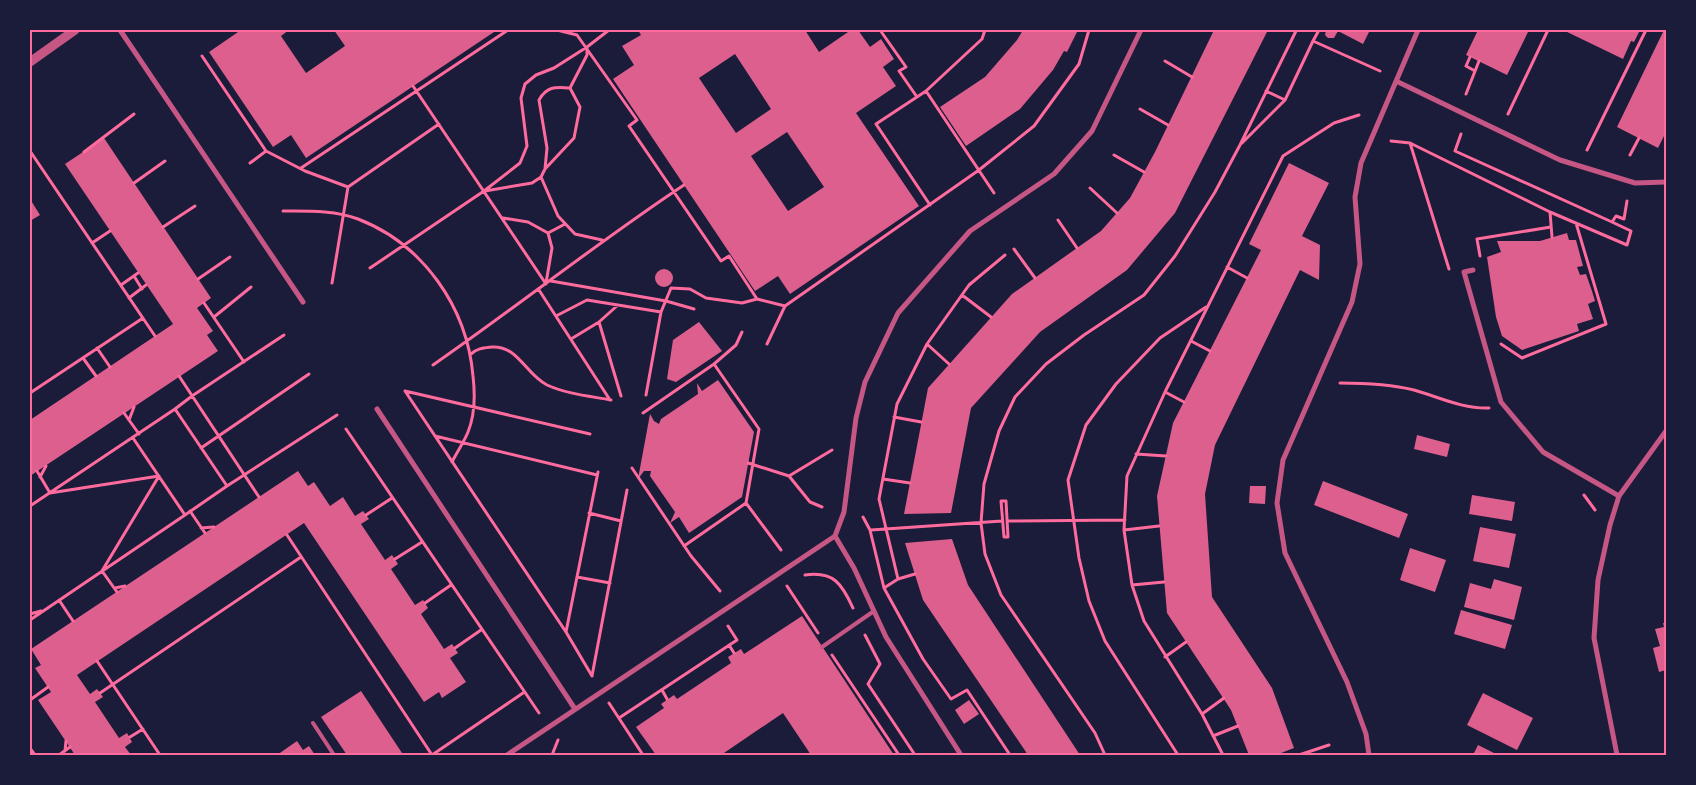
<svg xmlns="http://www.w3.org/2000/svg" width="1696" height="785" viewBox="0 0 1696 785" font-family="'Roboto Condensed',sans-serif">
<rect width="100%" height="100%" fill="#1b1b3a"/>
<path fill="#dd5f8e" fill-rule="evenodd" d="M241,30h48l-8,6 25,37 39,-27 -11,-16h163l-191,128 -15,-23 -18,12 -64,-95z
M638,30h167l14,22 32,-22h7l12,17 11,-8 13,20 -11,8 13,19 -40,27 63,93 -129,88 -12,-18 -23,15 -142,-212 21,-14 -12,-19 19,-11zM735,54l36,55 -35,24 -37,-55zM787,132l37,55 -36,24 -37,-55z
M1023,30h55l-11,22 -3,-1 -11,19 -33,39 -54,37 -26,-39 45,-30 32,-37z
M1214,30h54l-93,183 -48,57 -87,62 -69,76 -20,105 -47,1 24,-126 84,-94 89,-63 29,-33 25,-46z
M1326,30h44l-7,14 -25,-13 -4,7h-6l-3,-3z
M1478,30h51l-22,45 -41,-20z
M1563,30h77l-6,12 -3,-1 -8,18z
M1664,30l2,102 -8,16 -41,-21z
M104,138l107,160 -14,10 16,23 -6,4 11,16 -188,125v-56l143,-96 -108,-160z
M1289,163l40,20 -27,53 18,9 -1,35 -19,-10 -85,175 -10,49 7,103 60,91 22,60 -18,7h-27l-18,-45 -64,-97 -10,-117 16,-73 88,-173 -12,-6z
M30,199l10,16 -10,6z
M1567,233l2,7h7l7,26 -6,1 3,8 6,-1 6,17 3,10 -7,3 5,15 -16,5 2,7 -57,19 -20,-14 -6,-19 -9,-60 14,-5 -4,-11h43z
M655 278a9 9 0 1 1 18 0a9 9 0 1 1-18 0Z
M699,322l23,29 -46,31 -9,-3 6,-39z
M718,380l36,52 -12,65 -53,36 -10,-16 -9,6 5,-11 -25,-36 1,-5h-7l-6,8 12,-65 4,7 5,3 2,-5 37,-25 -1,-11 5,8z
M1417,435l33,9 -3,13 -33,-8z
M298,471l10,15 6,-4 16,24 13,-9 12,19 8,-5 6,8 -8,5 24,36 7,-5 6,9 -7,5 24,36 8,-5 5,8 -7,6 23,35 8,-5 6,9 -8,5 16,24 -24,16 -3,-6 -15,10 -120,-179 -227,152 13,19 7,-5 6,8 -8,5 24,36 8,-5 5,9 -7,5 6,8h-56l-37,-55 13,-8 -16,-24 6,-3 -10,-16z
M1323,481l85,33 -9,24 -85,-33z
M1250,486h16l-1,18 -16,-1z
M1472,495l43,7 -3,19 -43,-7z
M1480,527l36,7 -7,34 -36,-7z
M952,539l16,46 112,170h-52l-105,-155 -18,-57z
M1410,548l36,12 -11,32 -35,-12z
M1494,579l28,8 -8,33 -50,-13 6,-24 21,6z
M1461,610l51,15 -7,24 -51,-15z
M802,616l92,139h-83l-28,-42 -62,42h-65l-20,-28 28,-19 -3,-4 13,-9 3,4 54,-36 -3,-6 13,-8 3,5z
M1663,623h3v47l-7,2 -6,-24 7,-2 -5,-17 9,-2z
M361,691l41,62 -3,2h-52l-26,-38z
M1483,693l50,25 -16,32 -50,-25z
M969,700l10,14 -15,10 -9,-14z
M297,741l6,9 6,-4 6,9h-38z
M1478,745l20,10h-25z"/>
<g fill="none" stroke-linecap="round" stroke-linejoin="round">
<path stroke="#ff6b9d" stroke-width="3" d="M557,30l20,5 60,85 -8,6 92,135 8,-5 28,43
M880,30l26,37 -7,4 18,26
M1313,41l6,-11
M202,56l64,95 39,20 43,16
M1470,57l-4,9 9,5
M1165,61l27,16
M413,86l133,198
M570,88l17,-33v-7
M926,91l68,102
M1266,91l19,9
M1466,94l13,-33
M1140,109l28,16
M1508,114l40,-84
M1461,134l-6,17 157,71 4,-6 8,3 3,-18
M1391,141l19,2 140,69 77,33 4,-14 -19,-9
M1242,143l43,-43 28,-59 67,30
M1410,143l39,126
M1587,150l59,-120
M30,151l125,185
M84,152l50,-38
M1114,155l30,17
M1630,155l9,-17
M250,163l16,-12
M301,168l207,-138
M541,177l4,-8 29,-31 6,-31 -10,-19c-15,-1 -23,-2 -31,12l8,48 -2,21
M134,183l31,-22
M1090,188l27,25
M485,191l47,-8 9,-6 17,39 17,18 27,6
M930,205l-54,-81 50,-33 56,-52 3,-9
M283,211c25,0 52,-1 75,8 65,25 109,88 115,157 2,17 2,39 -5,56 -4,10 -11,20 -16,30
M1550,212l2,25
M503,218l25,4 20,11 17,-9
M1058,220l19,28
M163,227l32,-21
M92,243l18,-12
M1014,249l21,29
M1480,256l-3,-17 74,-12
M1227,267l20,11
M370,268l114,-77 36,-28 7,-17 -6,-48 4,-14 11,-9 18,-7 33,-21 22,-17
M134,276l8,13
M198,279l32,-22
M551,281l115,20 28,8
M332,283l16,-96 91,-63
M546,283l6,-35 -4,-15
M121,285l17,-12
M539,290l71,110
M962,295l29,22
M129,298l17,-13
M204,303l40,59
M556,316l31,-16 74,12
M214,317l37,-30
M599,322l22,74
M571,339l28,-17 19,-17
M1191,341l19,10
M767,344l18,-38 194,-136 55,-44 45,-62 10,-34
M927,344l22,20
M1501,344l21,14 84,-34 -30,-101
M97,348l13,19
M471,354c7,-6 12,-6 21,-7 27,-1 33,27 55,38 20,9 42,11 64,15
M83,358l13,18
M714,364l22,-19 6,-13
M433,365c85,-59 165,-123 251,-180
M179,376l80,121
M1340,383c24,0 50,1 74,7 25,7 48,19 75,18
M1165,392l19,10
M30,393l113,-75
M646,395l15,-83 10,-24 19,1 16,9 36,5 15,-4 28,7
M175,409l17,-13 92,-61
M124,413l15,21
M643,413l71,-49 45,65 -13,74 -62,43
M894,417l27,5
M129,420l5,-13
M346,429l193,284
M590,434l-185,-43 161,241 26,44
M435,436l162,39
M201,448l108,-74
M1136,454l30,2
M748,463l41,13 21,26 12,5
M632,468l59,88 29,35
M37,471l13,22 109,-17 -57,95 15,21
M789,476l43,-26
M40,477l6,-11
M883,479l27,4
M227,486l110,-71
M1584,495l11,15
M1001,501h5l2,36h-4z
M746,503l35,47
M30,506l145,-97 52,77 -42,29 -52,-77
M190,511l15,22
M589,513l32,8
M366,515l26,-17
M863,517l7,13 14,58 39,71 28,40 16,-9 43,65
M1007,521l118,-1
M201,528l13,-1
M871,530l131,-9
M1124,530l35,-4
M287,535l145,220
M395,559l27,-17
M805,575c29,-4 37,9 48,33
M577,577l33,6
M898,579l17,-5
M1132,585l32,-3
M787,586l31,47
M115,588l10,-2
M884,588l14,-9 -19,-80 18,-95 30,-60 42,-59 36,-30
M59,600l14,21
M425,603l26,-18
M30,614l11,-3
M30,620l155,-105
M566,632l32,-160
M865,635l15,29 -12,20 47,71
M729,645l5,8
M455,648l26,-18
M832,655l67,100
M1165,657l21,-15
M97,661l63,94
M592,676l35,-186
M662,690l5,9
M100,693l201,-136
M30,700l18,-13
M609,703l34,52
M1202,714l22,-16
M619,718l118,-78 -9,-14
M1213,736l25,-10
M130,737l13,-8
M30,748l5,7
M65,751l1,-10
M59,755l11,-8
M432,755l91,-62
M552,755l6,-15
M1105,755l-10,-22 -94,-138 -16,-41 -4,-31 3,-39 15,-53 16,-34 31,-33 38,-29 60,-40 31,-39 40,-64 25,-47 56,-114 -2,-1
M1178,755l-73,-114 -16,-40 -10,-43 -11,-78 18,-55 30,-41 44,-46 46,-31
M1223,755l-21,-41 -58,-93 -12,-36 -8,-55 3,-54 38,-84 118,-236 51,-33 25,-8
M1299,755l30,-10"/>
<path stroke="#c65784" stroke-width="4" d="M822,647l52,-36
M313,723l21,32"/>
<path stroke="#c65784" stroke-width="5" d="M120,30l183,272
M1396,81l164,79 75,23 31,-1
M1473,270l-9,2 37,130 42,50 76,44
M377,409l198,300
M507,755l328,-219
M961,755l-75,-118 -32,-69 -19,-32 9,-24 12,-94 9,-36 33,-69 72,-82 84,-57 38,-43 49,-101
M1369,755l-3,-21 -19,-52 -62,-129 -8,-50 6,-43 69,-158 8,-38 -5,-67 6,-34 57,-133
M1617,755l-23,-117 4,-58 12,-55 9,-29 47,-65"/>
<path stroke="#c65784" stroke-width="9" d="M30,62l45,-32"/>
</g>
<rect width="1696" height="785" fill="none" stroke="#1b1b3a" stroke-width="62"/>
<rect x="31" y="31" width="1634" height="723" fill="none" stroke="#ff6b9d" stroke-width="2"/>
</svg>
